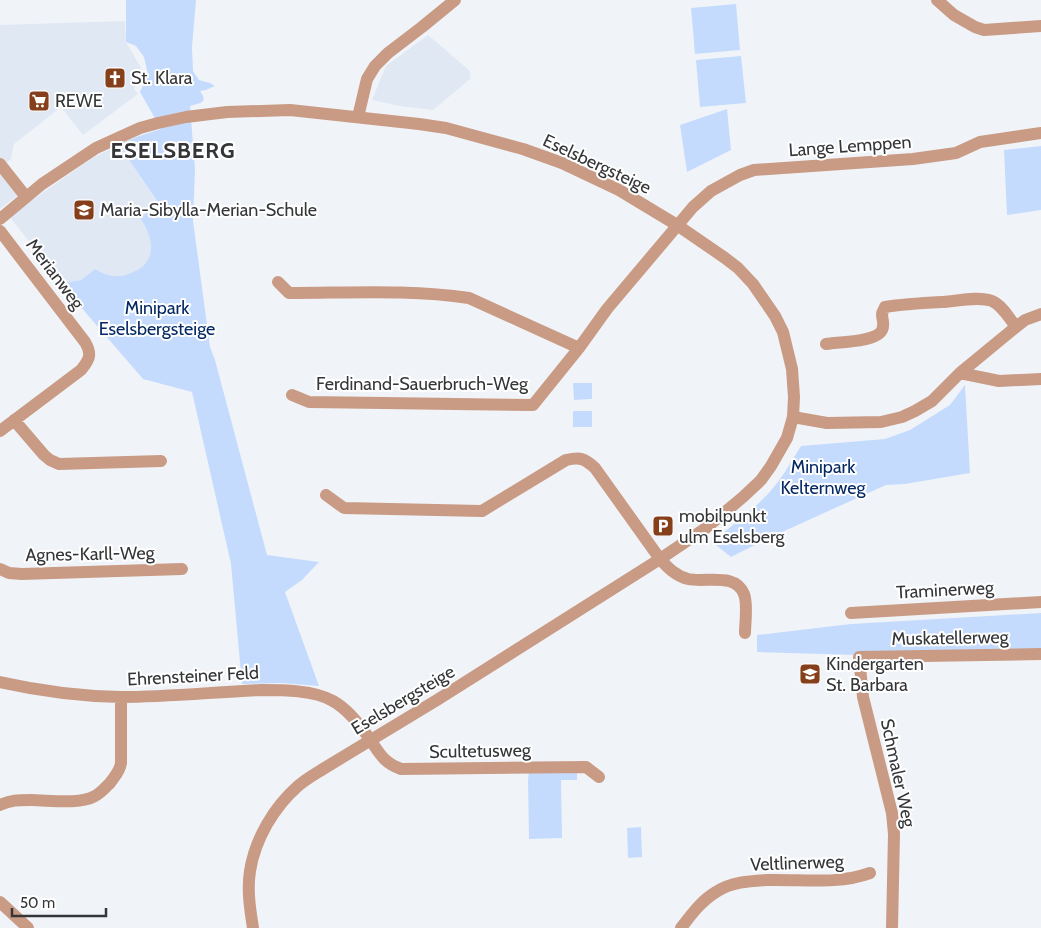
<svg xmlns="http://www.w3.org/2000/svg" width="1041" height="928" viewBox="0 0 1041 928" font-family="Cabin,sans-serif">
<rect width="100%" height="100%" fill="#f0f4f9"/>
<path fill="#e0e8f4" d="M125,21l1,21 15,26 -7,21 4,5 -55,41 -22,-28 -47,37 -3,15 -5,4 21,25 -27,21v-184z
M428,35l42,36v8l-37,31 -33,-4 -28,-6 14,-34z
M119,145l40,60 -14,19 5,10 1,12v9l-4,7 -7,7 -9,5 -8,2 -9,1 -8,-2 -11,-6 -14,11 -19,3 -53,-67 85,-59z"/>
<path fill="#c5dbfd" d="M126,0h70l-4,47 1,24 6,9 11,3 5,3 -9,4 -6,1c9,12 0,12 -10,15l5,63 -2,52 17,126 5,13 52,195 52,7 -17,18 -17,12 34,94 -38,-3 -39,1 -11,-120 -39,-172 -49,-13 -57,-66 -24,-30 19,-3 14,-11c4,2 7,4 10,5 8,3 16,3 23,0 30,-9 27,-35 12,-56l19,-14 -40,-59 17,-8 25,-8 -21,-37 8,-18 -4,-17 -8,-11 -10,-4z
M736,4l4,46 -45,4 -4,-46z
M741,56l5,47 -46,4 -4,-47z
M727,109l4,41 -44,22 -7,-47z
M1041,146v64l-34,5 -3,-65z
M573,383h19v16l-18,1z
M965,385l5,88 -65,11 -19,1 -115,52 -40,20 -19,-15c20,-17 44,-33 61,-54 11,-13 19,-28 28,-42l84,-7 25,-9 40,-25z
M573,411h19v16h-19z
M1041,613v39l-183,3 -101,-3v-17l94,-11z
M566,770l11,3v7h-16l1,58 -33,1 -1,-59 1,-9z
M641,827l1,30 -14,1 -1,-30z"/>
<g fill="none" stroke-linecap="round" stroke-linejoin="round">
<path stroke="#c99b85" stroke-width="12" d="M937,0l17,15 21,12 9,3 57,-4
M358,117l9,-38 8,-13 13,-13 34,-26 33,-27
M0,164l26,33
M0,231l85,111c7,12 5,17 -4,28l-81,61
M278,282l11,11c60,0 121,-4 180,5l110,50
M826,344c13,-2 51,-2 56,-14 3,-6 0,-10 0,-16 0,-2 2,-4 3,-7 19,-3 39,-4 58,-5 14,-1 36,-6 49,-1 11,5 17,17 24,26
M960,373l39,8 42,-2
M292,395l17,7 224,3 46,-57 28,-39 86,-102 18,-16 29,-16 14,-5 159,-11 43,-6 24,-11 61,-9
M793,417l34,6 54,-1 21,-5 13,-6 17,-10 28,-28 56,-46 9,-7 16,-6
M14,420l30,35 6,5 9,4 102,-3
M326,495l18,13 138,3 84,-51c14,-3 18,-2 29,8l65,91c8,9 16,17 28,20 18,4 47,-7 56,15 4,10 1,29 1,39
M0,569l9,4 13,1 160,-5
M851,613l190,-11
M0,682c40,9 79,14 121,15 46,0 93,-5 140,-7 22,0 53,0 72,11 16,9 28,25 38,40 9,13 13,22 30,28l185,-2 13,10
M0,805c10,-5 19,-5 30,-5 19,0 49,5 65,-4 6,-3 11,-9 15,-13 5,-7 10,-12 11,-20v-66
M0,902l28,26
M681,928c10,-13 20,-27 35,-36 15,-10 33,-11 51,-12 35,-1 70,5 103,-7
M892,928l2,-94 -2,-21 -29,-116 -4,-40 182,-3"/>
<path stroke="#c99b85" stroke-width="12" d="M0,219l42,-35 54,-36 44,-20 18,-5 28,-6 41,-5 63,-2 129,14 27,4 77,21 39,14 57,27 58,35 48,33 13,10 15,16 22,32 8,16 9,37 2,28 -1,20 -6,21 -16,28 -10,14 -18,17 -37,31 -46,31 -223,141 -114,69c-8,5 -17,10 -25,17 -24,21 -43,53 -48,85 -3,19 0,38 3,57"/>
</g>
<defs>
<g id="church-square" transform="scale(1.125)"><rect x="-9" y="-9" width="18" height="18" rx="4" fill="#853f1a" stroke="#fff"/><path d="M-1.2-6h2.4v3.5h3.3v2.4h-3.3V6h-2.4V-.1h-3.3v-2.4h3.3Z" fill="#fff"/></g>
<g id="supermarket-square" transform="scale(1.125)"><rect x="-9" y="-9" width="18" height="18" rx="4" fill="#853f1a" stroke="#fff"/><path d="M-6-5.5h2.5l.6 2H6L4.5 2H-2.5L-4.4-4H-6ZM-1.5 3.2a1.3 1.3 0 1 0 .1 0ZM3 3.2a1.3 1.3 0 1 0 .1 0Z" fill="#fff"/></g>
<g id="school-square" transform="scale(1.125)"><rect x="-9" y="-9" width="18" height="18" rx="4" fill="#853f1a" stroke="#fff"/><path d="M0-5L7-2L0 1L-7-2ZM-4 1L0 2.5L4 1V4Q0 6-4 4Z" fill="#fff"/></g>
<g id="parking-square" transform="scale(1.125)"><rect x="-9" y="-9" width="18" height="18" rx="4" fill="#853f1a" stroke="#fff"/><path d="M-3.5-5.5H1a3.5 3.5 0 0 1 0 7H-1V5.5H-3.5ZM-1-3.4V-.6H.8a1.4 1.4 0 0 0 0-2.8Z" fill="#fff"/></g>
</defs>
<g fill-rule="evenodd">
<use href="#church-square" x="115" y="78"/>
<use href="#supermarket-square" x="39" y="101"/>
<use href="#school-square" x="84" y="210"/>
<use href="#parking-square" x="663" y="526"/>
<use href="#school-square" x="810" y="674"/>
</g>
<g text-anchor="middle" stroke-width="4" stroke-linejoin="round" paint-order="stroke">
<g font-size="18" fill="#353638" stroke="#fff" text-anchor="start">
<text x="131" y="84">St. Klara</text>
<text x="55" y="107">REWE</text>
<text x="100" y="216">Maria-Sibylla-Merian-Schule</text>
<text x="679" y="522">mobilpunkt<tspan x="679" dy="21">ulm Eselsberg</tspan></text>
<text x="826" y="670">Kindergarten<tspan x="826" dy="21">St. Barbara</tspan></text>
</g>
<g font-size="18" fill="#353638" stroke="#fff">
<text transform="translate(850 146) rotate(-4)" y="6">Lange Lemppen</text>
<text transform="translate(597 164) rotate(25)" y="6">Eselsbergsteige</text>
<text transform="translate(55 274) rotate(53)" y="6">Merianweg</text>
<text x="422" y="390">Ferdinand-Sauerbruch-Weg</text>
<text transform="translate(90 554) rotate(-1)" y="6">Agnes-Karll-Weg</text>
<text transform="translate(945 590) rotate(-3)" y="6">Traminerweg</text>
<text transform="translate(950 638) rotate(-1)" y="6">Muskatellerweg</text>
<text transform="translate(193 676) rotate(-3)" y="6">Ehrensteiner Feld</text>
<text transform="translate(403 700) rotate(-31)" y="6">Eselsbergsteige</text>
<text transform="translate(480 751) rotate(-1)" y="6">Scultetusweg</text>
<text transform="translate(898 773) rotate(78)" y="6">Schmaler Weg</text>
<text transform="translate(797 863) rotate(-2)" y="6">Veltlinerweg</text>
</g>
<g font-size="18" fill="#052963" stroke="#fff">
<text x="157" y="314">Minipark<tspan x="157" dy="21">Eselsbergsteige</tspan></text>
<text x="823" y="473">Minipark<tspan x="823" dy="21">Kelternweg</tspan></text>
</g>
<g font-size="22" font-weight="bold" letter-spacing="1" fill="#353638" stroke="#fff">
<text x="173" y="158">ESELSBERG</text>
</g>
</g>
<path d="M12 908v8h94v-8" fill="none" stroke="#353638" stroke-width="2.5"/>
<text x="20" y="908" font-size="15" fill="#353638" stroke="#ffffff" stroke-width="4" paint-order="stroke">50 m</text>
</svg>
